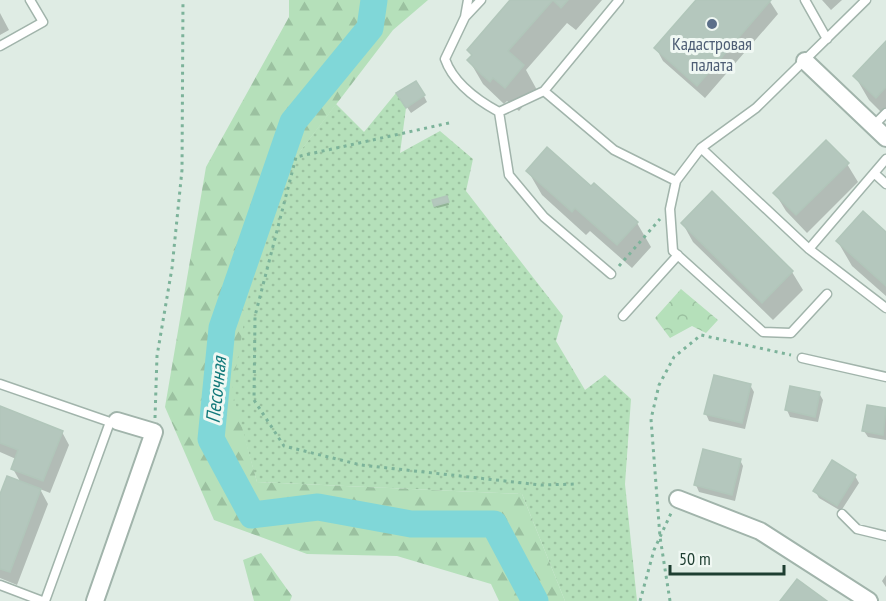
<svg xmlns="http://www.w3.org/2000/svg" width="886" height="601" viewBox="0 0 886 601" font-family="'PT Sans Narrow',sans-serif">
<defs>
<pattern id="grass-dots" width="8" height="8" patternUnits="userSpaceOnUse" patternTransform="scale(1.5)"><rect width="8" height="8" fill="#b5e0ba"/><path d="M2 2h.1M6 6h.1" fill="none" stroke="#9bc1a0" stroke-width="1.8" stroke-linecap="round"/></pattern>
<pattern id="forest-firs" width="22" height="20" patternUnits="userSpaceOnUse" patternTransform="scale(1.5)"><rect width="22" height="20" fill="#b5e0ba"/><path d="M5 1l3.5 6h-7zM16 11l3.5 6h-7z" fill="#9bc1a0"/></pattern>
<pattern id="park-crowns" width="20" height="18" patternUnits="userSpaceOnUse" patternTransform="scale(1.5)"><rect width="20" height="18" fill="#b5e0ba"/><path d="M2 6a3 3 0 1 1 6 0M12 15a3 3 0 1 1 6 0" fill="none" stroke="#9bc1a0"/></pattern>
</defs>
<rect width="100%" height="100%" fill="#dfece4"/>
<path fill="url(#grass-dots)" d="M396,93l10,15 -6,45 40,-22 33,28 -7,32 97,125 -7,25 29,49 20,-15 26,24 -6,85 12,117h-72l-43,-107 -265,-12 -26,-91 35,-195 70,-92 28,28z"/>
<path fill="url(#forest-firs)" d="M289,0h139l-35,30 -127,166 -34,195 25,91 265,12 43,107h-66l-8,-17 -94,-28 -90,-2 -93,-34 -49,-113 41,-240 83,-150z
M261,553l31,43 -2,5h-36l-11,-41z"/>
<path fill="url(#park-crowns)" d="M681,289l37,31 -12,13 -14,-7 -22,12 -15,-20z"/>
<path fill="#0003" d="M512,0h90l-26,30 -9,-7 -41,47 11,20 -18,21 -12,-10 -3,3 -21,-20 -14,-24 3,-3 -3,-7z
M698,0h71l9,14 -73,84 -42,-37 -7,-13z
M822,0h20l-11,10z
M0,13l9,17 -9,5z
M886,43v74l-17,-17 -14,-24z
M424,96l3,6 -16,11 -9,-13z
M847,164l11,18 -51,51 -21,-22 -11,-18z
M528,171l63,17 46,35 14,24 -19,21 -42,-37 -4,4 -44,-40z
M448,200l1,5 -12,3 -2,-3z
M683,224l109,48 11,18 -30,30 -80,-78z
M886,234v62l-34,-30 -14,-24z
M750,385l4,7 -9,37 -36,-8 -3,-7z
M819,393l4,7 -5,22 -28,-5 -3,-7z
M868,406l18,3v31l-18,-3 -4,-6z
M0,408l62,24 7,13 -19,48 -10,-4 8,15 -31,81 -17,-7v-80l21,-15 -8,-14 3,-10 -16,-7z
M740,460l3,6 -8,35 -36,-9 -3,-7z
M855,476l4,7 -18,28 -22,-13 -4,-7z
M886,575v12l-4,-6z"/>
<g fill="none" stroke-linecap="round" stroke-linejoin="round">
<path stroke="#80d7d8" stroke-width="27" d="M374,0l-4,28 -77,94 -71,206 -11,111 41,76 66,-8 93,17h83l41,77"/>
</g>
<path fill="#b4c7bd" stroke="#b1c6ba" stroke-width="1.5" d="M510,0h43l-45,51 16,14 -19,23 -12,-10 -3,4 -8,-7 -15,-15 5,-5 -5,-5z
M553,0h15l-7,8z
M696,0h75l-74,86 -43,-38z
M886,41v46l-10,11 -23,-22z
M416,81l9,14 -19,13 -10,-15z
M826,140l23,23 -53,52 -23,-22z
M547,147l44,39 3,-3 44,39 -21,23 -42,-37 -3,4 -46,-41z
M712,191l81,80 -31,32 -81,-80z
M447,196l2,6 -15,4 -2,-6z
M863,211l23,21v54l-50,-45z
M714,375l37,9 -9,39 -38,-9z
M790,386l30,6 -5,25 -30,-7z
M867,405l19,3 -3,27 -21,-4z
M0,406l63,25 -20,50 -32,-12 7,-19 -18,-7z
M703,449l38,10 -9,36 -38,-10z
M832,460l24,15 -19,31 -24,-15z
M7,476l34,13 -31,83 -10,-3v-75z
M797,579l30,22h-47z"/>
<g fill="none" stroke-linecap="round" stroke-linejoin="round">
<g stroke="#a1b4ab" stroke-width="11">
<path id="lane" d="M481,0l-16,17 -20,42c8,23 32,41 54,53
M619,0l-75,91 70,59 62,31 25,-33 55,-40 110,-108
M805,0l22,39
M465,17l3,-17
M0,46l43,-24 -13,-22
M544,91l-45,21 10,63 35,42 67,57
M873,126l13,-13
M701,148l108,101 77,59
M874,173l12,11
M676,181l-6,28 3,42 90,81 28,1 36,-39
M809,249l77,-90
M623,316l55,-61
M802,358l84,19
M0,384l110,38 -65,179
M842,514l15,15 29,7
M0,585l42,16"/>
</g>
<g stroke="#a1b4ab" stroke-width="20">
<path id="street" d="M805,61l81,77
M678,499l82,32 109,70
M95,601l59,-169 -37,-11"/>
</g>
<path stroke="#7cb39a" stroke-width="3" stroke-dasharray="3 4.5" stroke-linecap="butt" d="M449,123l-153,34 -41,159 -1,84 30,46 77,19 180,20 36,-1
M619,266l41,-47
M155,418l2,-62 15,-88 10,-98 1,-170
M640,601l14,-51 18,-39
M670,601l-10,-64 -9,-118 8,-34 15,-28 27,-22 90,20"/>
<use href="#lane" stroke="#fff" stroke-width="8"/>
<use href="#street" stroke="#fff" stroke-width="16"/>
</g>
<circle fill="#5c6f8a" stroke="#f0f8f3" stroke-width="2" cx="712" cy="24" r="6"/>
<g text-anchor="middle" stroke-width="6" stroke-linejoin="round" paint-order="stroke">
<g font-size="18" fill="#4e5e75" stroke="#f0f8f3">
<text x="712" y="50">Кадастровая<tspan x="712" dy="21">палата</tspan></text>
</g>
<g font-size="20" font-style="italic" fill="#12797a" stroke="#f0f8f3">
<text transform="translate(216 390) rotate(-84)" y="7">Песочная</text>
</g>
</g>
<path d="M670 565v9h114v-9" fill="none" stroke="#1e3e31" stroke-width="3"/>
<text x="679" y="565" font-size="18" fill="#1e3e31" stroke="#f0f8f3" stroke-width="4.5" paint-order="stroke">50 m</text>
</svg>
